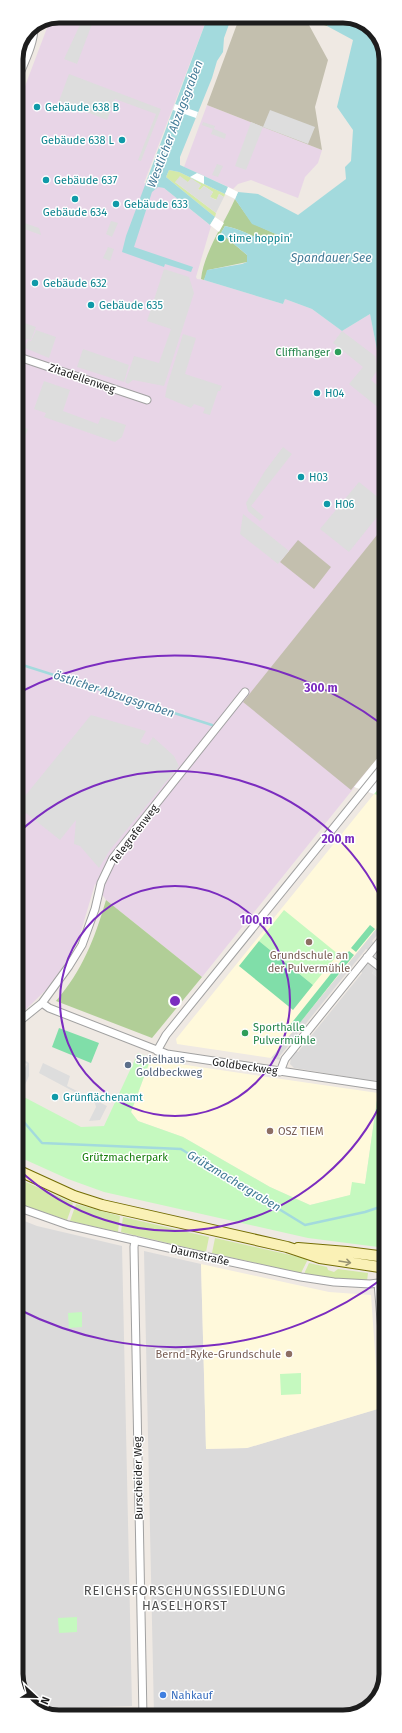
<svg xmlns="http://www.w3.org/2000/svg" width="402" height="1733" viewBox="0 0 402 1733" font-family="'Fira Sans',sans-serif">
<rect width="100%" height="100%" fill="#efe9e3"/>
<path fill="#dbdada" d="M386,916v9l-14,16 2,3 -6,6 -2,-1 -87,108 2,1 -1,2 -9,-2z
M386,944v16l-3,-1 -4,5 -4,-4 -1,-5 5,-7 2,1z
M367,964h4l5,3 -4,6 14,11v99l-92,-15 -4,-4 1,-7 5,-6 2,1 64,-79 -1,-2z
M17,1218l20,8 85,20 10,460 -96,3 -6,-3 -13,-24z
M144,1251l57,13 5,185 41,-1 134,-40 5,18v249l-10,27 -12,7 -210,6z"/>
<path fill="#e8d5e7" d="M59,16h149l-64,167 20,5 47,38 -15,51 1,2 7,1 79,24 2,-5 27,10 30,22 28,-17 11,56 4,-5 1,383 -184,229 -96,-77 -11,-16 -16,54 -13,24 -18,26 -32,31v-909l34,-90z
M207,105l115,45 -4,13 -13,14 -7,21 -47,-18 -13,4 -5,5 -49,-22z"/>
<path fill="#fff9db" d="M374,794l12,3v120l-115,141 -94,-14 -1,-5z
M151,1058l8,3 219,32 -13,91 -12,-1 -2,12 -41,10 -40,-18 -87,-50 -45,-16 -7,-9z
M201,1264l128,28 42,3 6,85 4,28 -134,40 -41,1z"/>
<path fill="#c3bfae" d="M240,16h43l26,9 19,35 -13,47 7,43 -115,-45z
M385,525l1,223 -35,42 -108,-88z
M298,540l33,27 -17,22 -34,-27z"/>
<path fill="#d4e9a8" d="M169,170l10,2 46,22 -1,3 -5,-3 -2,6 -7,-3 3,-5 -9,-6 -4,4 -2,-1 3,-4 -10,-6 -3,3h-13l41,31 -1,4 -49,-40z
M17,1178l56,25 -6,17 -50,-17z
M76,1204l44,12 -2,16 -48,-11z
M123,1217l86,20 -3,15 -85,-20z
M215,1238l93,21 -7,14 -89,-20z
M309,1263l18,4 1,3 6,2 4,-3 30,4 -1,8 -25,-1 -38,-6z"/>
<path fill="#b1ce97" d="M296,16h34l-3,10z
M235,199l17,24 26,12 -1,3 -7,5c-15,-5 -29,-14 -45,-17l-4,7 26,22v7l-39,8 -4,10 -3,-1c3,-27 23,-55 34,-80z
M106,900l96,77 -50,61 -96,-37c26,-30 39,-63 50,-101z"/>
<path fill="#c5f9bf" d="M386,779v18l-12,-3z
M284,910l54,44 -25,31 -54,-44z
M138,1053l13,5 -20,54 7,9 45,16 87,50 40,18 40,-10 2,-13 13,2 13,-91 8,1v154l-78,-10 -204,-46 -36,-13 -51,-23 -1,-65 6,5 59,31 23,-1z
M82,1312v15l-13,1 -1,-15z
M301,1373v21l-20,1 -1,-21z
M77,1617v15l-18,1 -1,-15z"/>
<path fill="#80dea9" d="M370,925l5,4 -19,23 -5,-4z
M259,941l54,44 -20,25 -54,-44z
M349,951l5,4 -59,74 -5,-4z
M59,1028l40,15 -8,20 -39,-16z"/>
<path fill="#ddd" d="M84,16h11l-18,48 -13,-5z
M69,74l92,35 -20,52 -3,-1 18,-46 -41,-15 -8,21 -48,-19z
M270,110l45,17 -7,17 -45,-17 -17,43 -11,-4 16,-44 12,5z
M203,122l12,4 -1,3 12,5 -1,5 -14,-5 2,-5 -11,-4z
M19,153l5,2 -7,19 -1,-14z
M217,164l6,2 -5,11 -6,-2z
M180,176l8,6 3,-4 10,7 -3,4 2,1 4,-4 9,6 -3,5 6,3 3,-6 5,3 -8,16 -41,-31z
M16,220l23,8 2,7 -25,-9z
M111,221l7,2 -6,14 -6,-3z
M108,247l6,2 -4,12 -7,-3z
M164,269l25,8 5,16 -30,93 -31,-6 -5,4 -3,-2 9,-26 25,7 12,-34 -24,-8z
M16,320l20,7 -5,13 -5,-1 -4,9 -6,-2z
M36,330l20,7 -7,21 -24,-10 3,-8 3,1z
M342,331l33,25 3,13 -7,11 14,12v21l-36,-29 14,-17 -30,-24z
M183,334l13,4 -11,36 37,12 -2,5h-2l-8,24 -7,-2 2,-5 -11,-4 -3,4 -26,-11 2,-11z
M83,349l46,16 -5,17 -47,-15z
M44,381l26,9 -7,21 35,13 3,-7 25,8 -4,12 -7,5 -71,-25 2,-4 -12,-4z
M16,419h2l-1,6 11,4 -12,31z
M283,447l9,7 -41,52 13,11 -4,4 -12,-10 -2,-8 19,-32z
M359,482l26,21v4l-36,45 -29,-23z
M243,514l46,37 -11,13 -38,-30z
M91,715l55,16 -6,11 8,3 5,-8 21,19 5,10 -69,84 -11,18 -19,-22 -6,-2 2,-24 -16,20 -34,-27 -10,11v-17z
M376,967l10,8v9l-14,-11z
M16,1055l13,8v13l-6,13 -7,-7v-7l4,-7h5l2,-4 -11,-6z
M43,1063l27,13 -3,10 40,20 -7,14 -11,1 7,-14 -1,-4 -56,-30z"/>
<path fill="#a3dadd" d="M208,16h24l-8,22 -1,14 -6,9 -5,17 -32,79v8l48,22 -3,7 -46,-22 -10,-2 -3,7 49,40 -5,8 -46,-37 -6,-1 -6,5 -18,55 59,20 -2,5 -26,-8 -1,3 -42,-15 4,-16z
M330,16h19l24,12 12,23v314l-4,5 -11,-56 -28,17 -30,-22 -27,-10 -2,5 -79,-24 3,-10 35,-6 5,-2v-7l-26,-22 4,-7c16,3 30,12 45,17l7,-5 1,-3 -26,-11 -17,-25 3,-7 20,2 40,21 48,-36 -1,-12 6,-6 2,-31 -16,-23 16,-67 -26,-14z"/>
<path fill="#fff" d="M175,104l23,8 -2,6 -23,-8z
M197,173l7,3v8l-14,-7z
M228,187l10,5 -3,7 -10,-5z
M215,217l9,6 -5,9 -9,-7z
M380,755l6,2v22l-12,15 -20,-7z"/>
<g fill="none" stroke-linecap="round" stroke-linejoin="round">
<path stroke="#a3dadd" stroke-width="2.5" d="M16,663l196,62
M17,1114l25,29 139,6 124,76 60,-13 21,-7"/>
<g stroke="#a1a1a1" stroke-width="9">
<path id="minor" d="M16,83c6,-16 19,-40 18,-57
M16,356l131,44
M367,957l19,15
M42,1003l7,5 118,46 219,33
M16,1024l26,-21 27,-37 13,-21 13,-36 6,-26 12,-25 132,-166
M157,1051l9,-16 220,-272
M280,1072l5,-13 101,-125
M17,1207l51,18 140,32 93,20 33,5 36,2 8,-1 8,-5
M135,1240l-1,7 9,470
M378,1283l8,98"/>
</g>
<g stroke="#746d04" stroke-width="12">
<path id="secondary" d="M17,1170l57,26 28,9 185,42 33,11 66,10
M298,1248l49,4 39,5"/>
</g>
<use href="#minor" stroke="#fff" stroke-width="7"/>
<use href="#secondary" stroke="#faf1b6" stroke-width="10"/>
</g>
<defs><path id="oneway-shaft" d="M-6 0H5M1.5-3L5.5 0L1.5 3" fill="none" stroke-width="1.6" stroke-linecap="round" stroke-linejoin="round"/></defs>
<use stroke="#979271" href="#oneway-shaft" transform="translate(345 1262) rotate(9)"/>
<g fill="none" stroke="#7b2cbf" stroke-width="2">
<circle cx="175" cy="1001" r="115"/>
<path d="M385 1095A230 230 0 0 1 17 1168M17 834A230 230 0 0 1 385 907"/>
<path d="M386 1276A346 346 0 0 1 18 1309M18 693A346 346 0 0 1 383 725"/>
</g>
<g fill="#0f9aa8" stroke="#fff" stroke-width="1.5">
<circle cx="37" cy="107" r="4"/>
<circle cx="122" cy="140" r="4"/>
<circle cx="46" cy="180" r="4"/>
<circle cx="75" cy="199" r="4"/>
<circle cx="116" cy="204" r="4"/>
<circle cx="221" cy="238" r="4"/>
<circle cx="35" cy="283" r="4"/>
<circle cx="91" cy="305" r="4"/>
<circle cx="317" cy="393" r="4"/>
<circle cx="301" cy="477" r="4"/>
<circle cx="327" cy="504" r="4"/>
<circle cx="55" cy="1097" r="4"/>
</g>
<g fill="#2e9e5b" stroke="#fff" stroke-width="1.5">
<circle cx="338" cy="352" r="4"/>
<circle cx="245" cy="1033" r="4"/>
</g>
<g fill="#8d6e63" stroke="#fff" stroke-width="1.5">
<circle cx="309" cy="942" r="4"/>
<circle cx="270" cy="1131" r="4"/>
<circle cx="289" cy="1354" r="4"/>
</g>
<circle fill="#5c6f8a" stroke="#fff" stroke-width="1.5" cx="128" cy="1065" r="4"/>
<circle fill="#3f7fe0" stroke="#fff" stroke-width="1.5" cx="163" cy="1695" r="4"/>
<g text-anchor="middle" stroke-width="3" stroke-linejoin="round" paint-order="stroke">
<g font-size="11" fill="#0d838f" stroke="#fff" text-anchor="start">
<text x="45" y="111">Gebäude 638 B</text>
<text x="114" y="144" text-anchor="end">Gebäude 638 L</text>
<text x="54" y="184">Gebäude 637</text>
<text x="124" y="208">Gebäude 633</text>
<text x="75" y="216" text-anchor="middle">Gebäude 634</text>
<text x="229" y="242">time hoppin'</text>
<text x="43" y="287">Gebäude 632</text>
<text x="99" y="309">Gebäude 635</text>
<text x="325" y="397">H04</text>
<text x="309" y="481">H03</text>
<text x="335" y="508">H06</text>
<text x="63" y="1101">Grünflächenamt</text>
</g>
<g font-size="11" fill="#27864d" stroke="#fff" text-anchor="end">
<text x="330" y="356">Cliffhanger</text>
<text x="253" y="1031" text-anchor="start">Sporthalle<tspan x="253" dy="13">Pulvermühle</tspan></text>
</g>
<g font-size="11" fill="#1d1d1d" stroke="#fff">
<text transform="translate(82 378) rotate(19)" y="4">Zitadellenweg</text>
<text transform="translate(134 834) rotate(-53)" y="4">Telegrafenweg</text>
<text transform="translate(245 1066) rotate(8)" y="4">Goldbeckweg</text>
<text transform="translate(200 1255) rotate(13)" y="4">Daumstraße</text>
<text transform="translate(138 1478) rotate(-91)" y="4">Burscheider Weg</text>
</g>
<g font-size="11" fill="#785e54" stroke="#fff">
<text x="309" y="959">Grundschule an<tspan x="309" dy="13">der Pulvermühle</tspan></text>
<text x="278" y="1135" text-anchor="start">OSZ TIEM</text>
<text x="281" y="1358" text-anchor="end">Bernd-Ryke-Grundschule</text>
</g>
<g font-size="11" fill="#4e5e75" stroke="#fff" text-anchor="start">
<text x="136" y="1063">Spielhaus<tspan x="136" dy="13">Goldbeckweg</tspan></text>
</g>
<g font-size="11" fill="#157c0b" stroke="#fff">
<text x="125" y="1161">Grützmacherpark</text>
</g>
<g font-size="11" fill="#366cbe" stroke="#fff" text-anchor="start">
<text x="171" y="1699">Nahkauf</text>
</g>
<g font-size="12" font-style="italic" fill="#417a96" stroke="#fff">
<text transform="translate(175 124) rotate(-69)" y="4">Westlicher Abzugsgraben</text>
<text x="331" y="262">Spandauer See</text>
<text transform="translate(114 694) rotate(18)" y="4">östlicher Abzugsgraben</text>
<text transform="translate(234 1181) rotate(31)" y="4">Grützmachergraben</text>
</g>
<g font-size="13" letter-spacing="1" fill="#505050" stroke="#fff">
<text x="185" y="1595">REICHSFORSCHUNGSSIEDLUNG<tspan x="185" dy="15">HASELHORST</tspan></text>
</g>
</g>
<path d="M0 0H402V1733H0ZM59 23H343A36 36 0 0 1 379 59V1674A36 36 0 0 1 343 1710H59A36 36 0 0 1 23 1674V59A36 36 0 0 1 59 23Z" fill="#fff" fill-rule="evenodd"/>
<path fill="none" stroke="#1d1d1d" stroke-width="5" d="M59 23H343A36 36 0 0 1 379 59V1674A36 36 0 0 1 343 1710H59A36 36 0 0 1 23 1674V59A36 36 0 0 1 59 23Z"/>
<circle cx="175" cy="1001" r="6" fill="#7b2cbf" stroke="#fff" stroke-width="2"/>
<g font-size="12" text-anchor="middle" font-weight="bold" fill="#7b2cbf" stroke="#fff" stroke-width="3" stroke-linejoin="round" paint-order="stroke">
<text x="321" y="692">300 m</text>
<text x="338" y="843">200 m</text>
<text x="256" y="924">100 m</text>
</g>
<g transform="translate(36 1697) rotate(112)" stroke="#ffffff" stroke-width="3" paint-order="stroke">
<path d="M0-3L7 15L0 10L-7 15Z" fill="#1d1d1d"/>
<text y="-6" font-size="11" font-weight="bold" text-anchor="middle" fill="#1d1d1d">N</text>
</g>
</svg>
